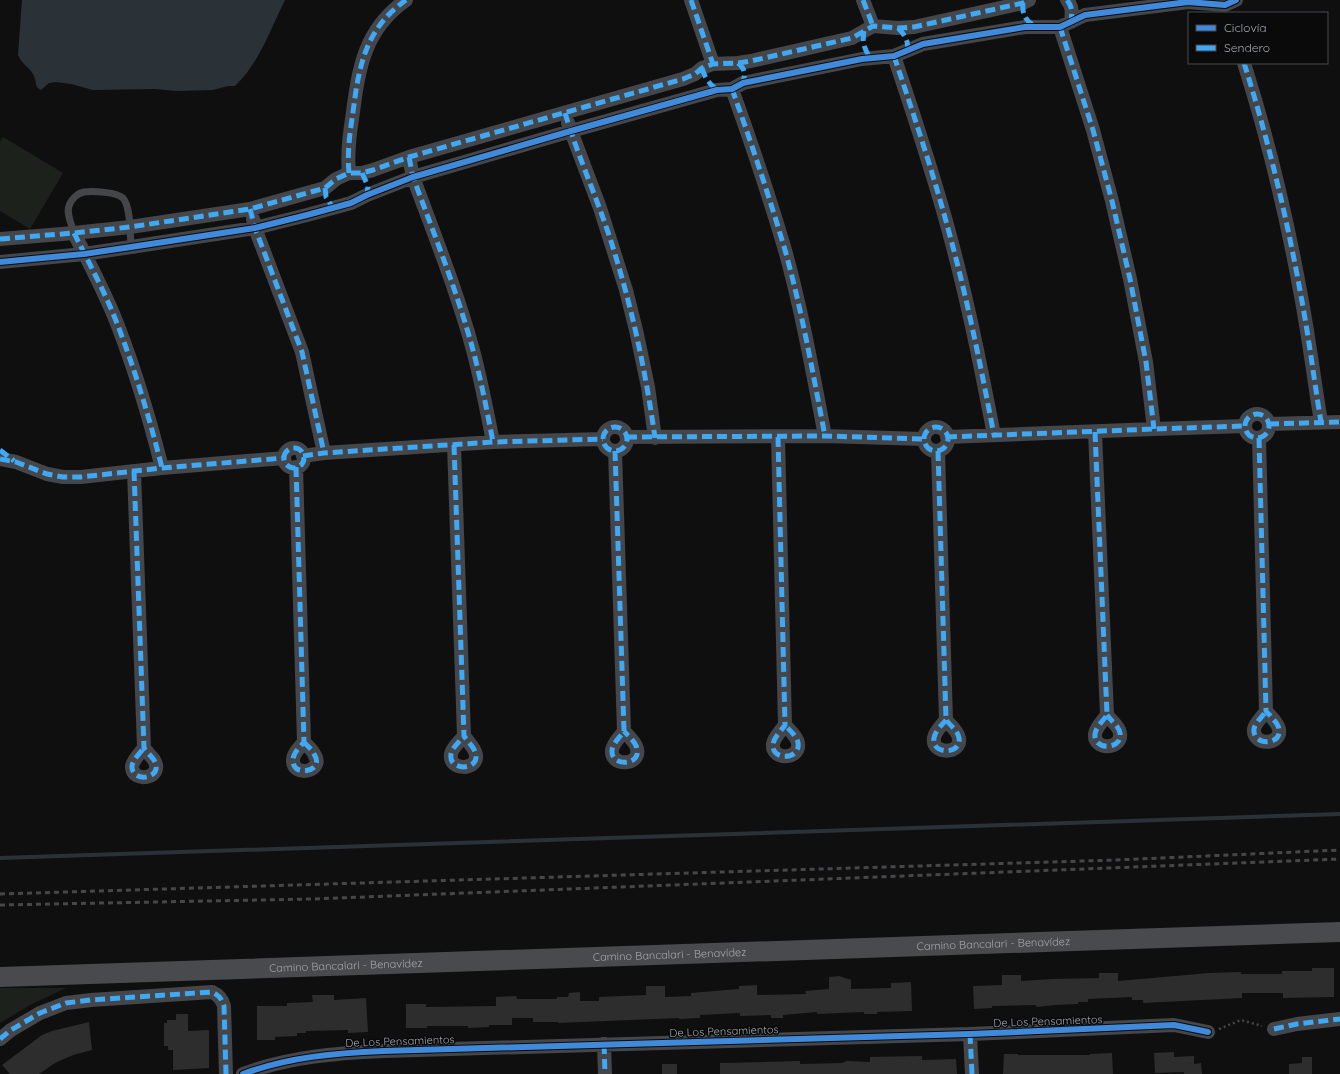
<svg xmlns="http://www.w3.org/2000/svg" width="1340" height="1074" viewBox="0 0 1340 1074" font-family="Quicksand,sans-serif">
<rect width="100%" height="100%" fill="#0f0f10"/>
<path fill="#1c211c" d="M3,137l60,36 -33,56 -30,-18v-69z
M0,988h66l-36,17 -30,18z"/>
<path fill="#2b3237" d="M22,0h263c-15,30 -25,62 -50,86h-7l-15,4 -36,1 -23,-2 -61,1 -22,-6 -15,-2 -7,1 -8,7c-7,-3 -4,-8 -7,-14 -4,-9 -12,-11 -16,-21z"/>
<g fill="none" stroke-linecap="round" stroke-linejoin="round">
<path stroke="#2b3237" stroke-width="4" d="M0,858l1340,-44"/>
</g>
<path fill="#2d2d2e" d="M1312,968h22v29l-51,1v-5h-41v5l-99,5v-3h-11v-3l-44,2v3h-10v2l-23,1 -19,2v-2l-44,1v2l-18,1 -1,-23 29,-1v-10h19v6l32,-2 46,-1v-5h19v8l91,-8 32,-1v2h41v-3h30z
M839,976l12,4v9l40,-1v-5l20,-1 1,29 -35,1v2h-13v-2l-47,2v-2l-34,3v3h-12v-3l-31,1v-3l-40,2v3l-21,1v-1l-121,5v-1h-25v-4h-21v7h-23v2l-21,1v-2h-41v2h-21v-24h20v3l70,-1v-9l20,-1 1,3h40v-2h11l1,-4 11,-1v9h19v-4l47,-2v-9h19v11l26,-1v-3l48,-4v-3l18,-1v10l49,-1 -1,-3 24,-2v-12z
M312,995h22v5l32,-2 2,34 -20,1v-3l-42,1v2h-9v3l-22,1v3h-18v-34h30v-3l26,-1z
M176,1014h12v17l21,-1v38l-36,2v-20h-5v-4h-4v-23h3v-3h9z
M89,1022l3,28 -19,5 -18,8 -16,11h-29l-8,-9 40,-30 10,-4z
M1174,1052v5l20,-1v8l7,-1 1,11h-18v-2l-29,1 -1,-20z
M1112,1053l1,21h-110l1,-20h14v1h72v-1z
M922,1056v4l34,-1 1,15h-237v-11l80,-2v3l42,-1 5,-2 23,1v-5z
M1302,1057h10v17h-23v-10l13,-1z
M662,1064h15v10h-15z"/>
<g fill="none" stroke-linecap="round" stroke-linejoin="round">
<path stroke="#46474a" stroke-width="2.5" stroke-dasharray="2 3" stroke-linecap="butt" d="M1219,1029l22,-9 21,6"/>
<path stroke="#444649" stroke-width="7" d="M74,233c-2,-8 -8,-19 -5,-27 2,-7 9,-13 15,-14 9,-1 33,0 39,6 8,9 7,37 8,49"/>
<path stroke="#444649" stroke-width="14" d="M691,0l22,64
M863,0l10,26
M1067,0c6,7 5,14 4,22
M1060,27l33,103 19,71 18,78 16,83 8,67
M894,56c20,60 40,119 56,180 18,66 31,132 44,199
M1244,63c24,76 43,155 57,233 8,42 13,84 20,126
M732,89c19,53 37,107 53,161 17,61 28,124 40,186
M568,123l32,85 26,82 10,40 12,57 7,51
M409,157l4,20c21,57 44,114 60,173 8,30 14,61 20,92
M349,173c-2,-21 1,-41 4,-61 6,-46 12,-83 53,-112
M253,219l2,9 47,124 22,101
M74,233c15,30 32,61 44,93 18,47 32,94 44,142
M0,239l74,-6 56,-6 120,-18 75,-21 11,-9 13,-6h13l11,-3 36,-13 274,-78 12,-5 7,-6 11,-4 25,-1 13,-2 101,-23 21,-12 25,2 16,-1 109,-24 6,-3
M0,262l84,-8 47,-7 124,-19 52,-13 44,-12 16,-8 46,-18 158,-46 146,-41 15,-1 11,-6 119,-24 32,-3 29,-12 102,-17h35l25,-12 103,-13 37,3 11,-5
M1245 426a12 12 0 1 1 24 0a12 12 0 1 1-24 0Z
M1269,424l71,-2
M603 439a12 12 0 1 1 24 0a12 12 0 1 1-24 0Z
M924 439a12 12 0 1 1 24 0a12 12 0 1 1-24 0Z
M1095,432l12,283c-4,6 -11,12 -12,19 -2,17 28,16 25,-1 -1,-7 -9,-12 -13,-18
M627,437l198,-1 99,3
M778,437l7,288c-4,6 -11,12 -12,19 -2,17 28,16 25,-1 -1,-7 -9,-13 -13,-18
M947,437l207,-8 91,-3
M1259,438l7,273c4,5 12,12 13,18 3,17 -27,17 -25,0 1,-6 9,-13 12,-18
M454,445l10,291c4,6 11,12 12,19 2,16 -28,16 -25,-1 1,-6 9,-13 13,-18
M284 458a10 10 0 1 1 20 0a10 10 0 1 1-20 0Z
M615,451l9,280c-3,5 -11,12 -12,19 -2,17 29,16 25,-1 -1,-7 -9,-13 -13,-18
M938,451l8,269c4,5 12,11 13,18 3,17 -28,17 -25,0 1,-7 8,-13 12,-18
M303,456l21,-3 169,-11 110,-3
M0,459l16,3 31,12 16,3h18l81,-9 122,-10
M296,467l8,275c-4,5 -11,11 -11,18 -1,18 33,12 21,-6 -2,-5 -7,-8 -10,-12
M134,471l10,277c3,4 7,8 10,12 11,19 -23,24 -22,6 1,-6 8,-13 12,-18
M1274,1029l23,-5 43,-5
M970,1034l2,40
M0,1039l11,-9 29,-17 26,-10 25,-3 121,-8c7,3 10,7 12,14l2,68
M604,1044l1,30
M243,1074c45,-17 93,-21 141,-23l586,-17 204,-9 34,7"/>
<path stroke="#484a4d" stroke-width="20" id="s1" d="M0,977l1340,-45"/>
<path stroke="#464749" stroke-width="3" stroke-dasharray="5 4" stroke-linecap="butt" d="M0,894l1116,-34 224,-10
M0,905l312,-6 1028,-40"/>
<path stroke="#3fa9f5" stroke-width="5" stroke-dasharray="10 5" stroke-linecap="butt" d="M691,0l22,64
M863,0l10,26
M1067,0c6,7 5,14 4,22
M1023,3c-1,11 2,18 12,23
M1060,27l33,103 19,71 18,78 16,83 8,67
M898,28c7,7 11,13 9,23
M864,31c-2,11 0,17 6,27
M894,56c20,60 40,119 56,180 18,66 31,132 44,199
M738,63c8,7 7,11 5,20
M1244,63c24,76 43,155 57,233 8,42 13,84 20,126
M702,68c3,11 7,15 15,22
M732,89c19,53 37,107 53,161 17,61 28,124 40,186
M565,113c14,47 35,91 49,138 19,61 32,123 41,187
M409,157l4,20c21,57 44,114 60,173 8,30 14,61 20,92
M349,173c-2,-21 1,-41 4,-61 6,-46 12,-83 53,-112
M362,173l6,13 -1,9
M325,188l1,9 7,11
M250,209l5,19 47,124 22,101
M74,233c15,30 32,61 44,93 18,47 32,94 44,142
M0,239l74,-6 56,-6 120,-18 75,-21 11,-9 13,-6h13l11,-3 36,-13 274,-78 12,-5 7,-6 11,-4 25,-1 13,-2 101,-23 21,-12 25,2 16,-1 109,-24 6,-3
M1245 426a12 12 0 1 1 24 0a12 12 0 1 1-24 0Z
M1269,424l71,-2
M603 439a12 12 0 1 1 24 0a12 12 0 1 1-24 0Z
M924 439a12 12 0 1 1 24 0a12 12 0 1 1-24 0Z
M1095,432l12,283c-4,6 -11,12 -12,19 -2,17 28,16 25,-1 -1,-7 -9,-12 -13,-18
M627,437l198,-1 99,3
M778,437l7,288c-4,6 -11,12 -12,19 -2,17 28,16 25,-1 -1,-7 -9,-13 -13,-18
M947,437l207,-8 91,-3
M1259,438l7,273c4,5 12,12 13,18 3,17 -27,17 -25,0 1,-6 9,-13 12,-18
M454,445l10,291c4,6 11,12 12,19 2,16 -28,16 -25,-1 1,-6 9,-13 13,-18
M284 458a10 10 0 1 1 20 0a10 10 0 1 1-20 0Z
M0,450l14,11
M615,451l9,280c-3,5 -11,12 -12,19 -2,17 29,16 25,-1 -1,-7 -9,-13 -13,-18
M938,451l8,269c4,5 12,11 13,18 3,17 -28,17 -25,0 1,-7 8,-13 12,-18
M303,456l21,-3 169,-11 110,-3
M0,459l16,3 31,12 16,3h18l81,-9 122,-10
M296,467l8,275c-4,5 -11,11 -11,18 -1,18 33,12 21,-6 -2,-5 -7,-8 -10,-12
M134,471l10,277c3,4 7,8 10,12 11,19 -23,24 -22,6 1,-6 8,-13 12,-18
M1274,1029l23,-5 43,-5
M970,1034l2,40
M0,1039l11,-9 29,-17 26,-10 25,-3 121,-8c7,3 10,7 12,14l2,68
M604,1044l1,30"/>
<g stroke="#0a0a0b" stroke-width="8">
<path id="cycleway" d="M0,262l84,-8 47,-7 124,-19 52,-13 44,-12 16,-8 46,-18 158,-46 146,-41 15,-1 11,-6 119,-24 32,-3 29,-12 102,-17h35l25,-12 103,-13 37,3 11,-5
M243,1074c45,-17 93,-21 141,-23l586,-17 204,-9 34,7"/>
</g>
<use href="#cycleway" stroke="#408adc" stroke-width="6"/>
</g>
<g text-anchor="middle" stroke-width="3" stroke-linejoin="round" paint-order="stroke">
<g font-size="11" fill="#a2a7b0" stroke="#0a0a0b">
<text dy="4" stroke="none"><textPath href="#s1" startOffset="994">Camino Bancalari - Benavídez</textPath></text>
<text dy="4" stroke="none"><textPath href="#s1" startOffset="670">Camino Bancalari - Benavídez</textPath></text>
<text dy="4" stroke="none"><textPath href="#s1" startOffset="346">Camino Bancalari - Benavídez</textPath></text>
<text transform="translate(1048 1021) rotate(-2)" y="4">De Los Pensamientos</text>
<text transform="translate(724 1031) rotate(-2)" y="4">De Los Pensamientos</text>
<text transform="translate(400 1041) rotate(-2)" y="4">De Los Pensamientos</text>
</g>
</g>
<rect x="1188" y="12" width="140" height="52" fill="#0a0a0b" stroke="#47494d"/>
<rect x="1196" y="25" width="20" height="6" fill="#408adc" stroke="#47494d"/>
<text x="1224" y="32" font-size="12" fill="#a2a7b0">Ciclovía</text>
<rect x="1196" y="45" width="20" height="6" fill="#3fa9f5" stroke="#47494d"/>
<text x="1224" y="52" font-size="12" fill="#a2a7b0">Sendero</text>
</svg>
